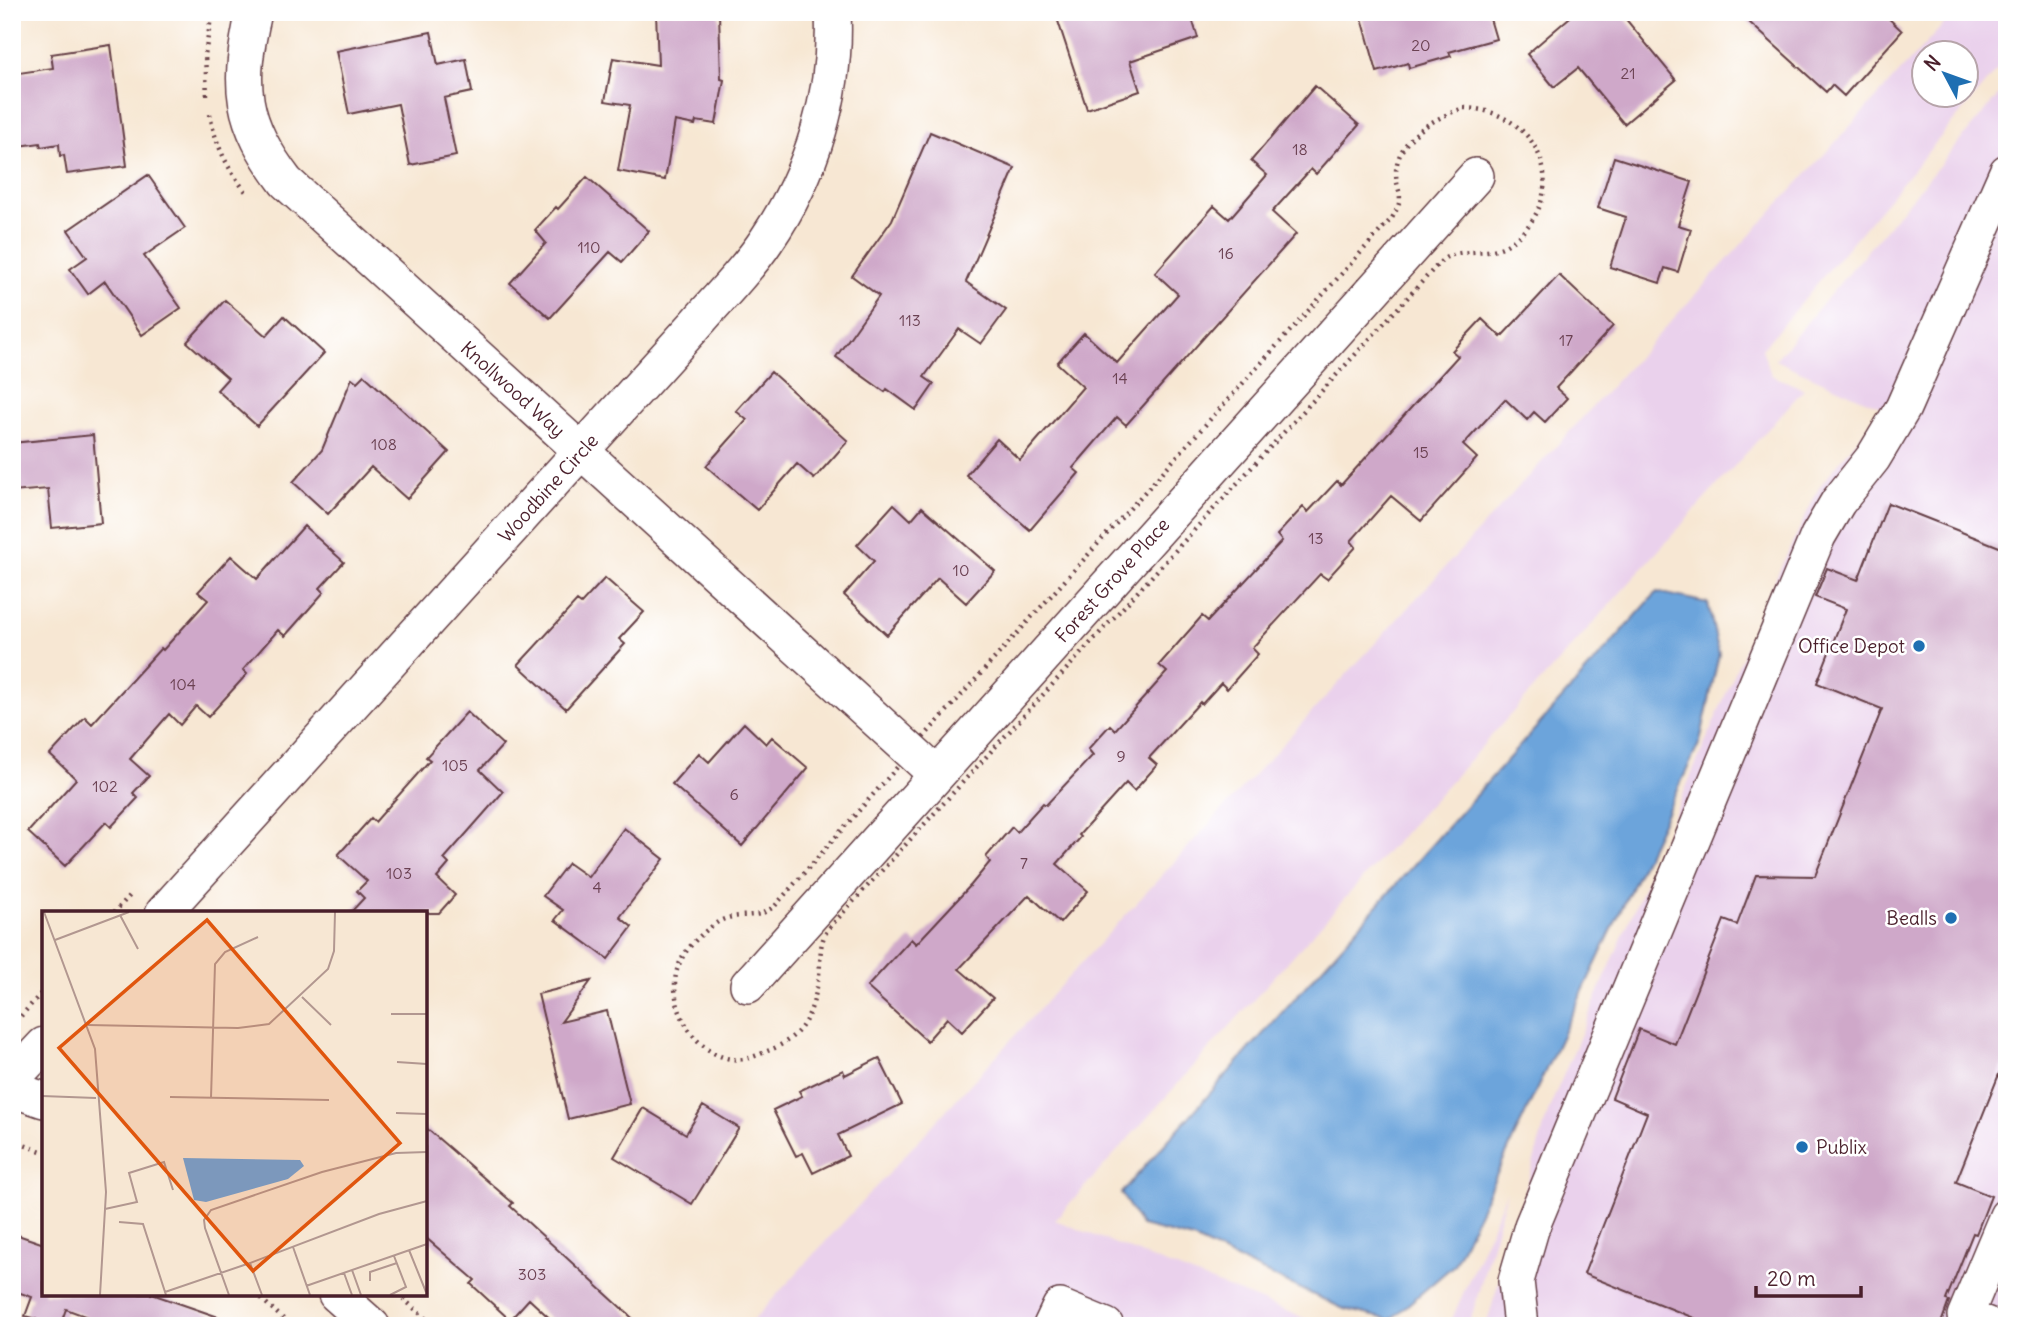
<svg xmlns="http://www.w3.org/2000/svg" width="2019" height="1338" viewBox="0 0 2019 1338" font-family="Delius,sans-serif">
<rect width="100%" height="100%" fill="#fff"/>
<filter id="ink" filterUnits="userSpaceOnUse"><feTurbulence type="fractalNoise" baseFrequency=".0143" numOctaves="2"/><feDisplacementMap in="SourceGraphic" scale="14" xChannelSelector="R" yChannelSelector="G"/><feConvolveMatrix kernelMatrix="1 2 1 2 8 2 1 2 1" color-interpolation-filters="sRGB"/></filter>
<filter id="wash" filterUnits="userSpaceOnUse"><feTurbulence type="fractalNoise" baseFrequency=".00686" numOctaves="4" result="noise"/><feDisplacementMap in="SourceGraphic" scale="28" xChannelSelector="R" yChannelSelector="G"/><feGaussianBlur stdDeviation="1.57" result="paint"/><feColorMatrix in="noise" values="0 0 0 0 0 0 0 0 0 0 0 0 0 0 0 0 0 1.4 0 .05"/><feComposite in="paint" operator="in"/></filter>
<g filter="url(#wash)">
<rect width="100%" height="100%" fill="#f7e7d3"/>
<path fill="#ead1ec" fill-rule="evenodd" d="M1955,12h52v46l-245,291 9,26 33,14 -749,831 269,106h-576zM1924,52h42v42h-42z
M2007,85v1241h-521l63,-217 222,-521 49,-102 63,-78 -108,-48z
M1507,1191l-38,135h-20z"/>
<path fill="#6ca4db" stroke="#5b6283" stroke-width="2" d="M1657,592l51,11 11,51 -19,88 -246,523 -64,55 -46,-11 -151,-70 -52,-13 -20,-33z"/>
<g id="blocks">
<path fill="#cfa8c9" d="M656,12h63l2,67 3,1 -8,44 -20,-3 -1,4 -20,-4 -10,59 -47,-9 12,-66 -25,-4 8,-43 45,7z
M1055,12h135l8,26 -68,23 10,30 -53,18z
M1382,12h106l8,27 -47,13 2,4 -42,12 -1,-5 -31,9 -15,-54z
M1576,12h44l56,68 -52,44 -46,-56 -24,19 -27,-33z
M1738,12h144l20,19 -58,65 -12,-11 -6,7z
M431,32l7,33 28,-6 6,33 -28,6 12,58 -46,9 -12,-61 -49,10 -13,-63z
M111,45l16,121 -60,8 -3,-19 -4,1 -1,-12 -18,3 -1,-4 -28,4v-73l41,-6 -2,-14z
M1315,86l44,39 -43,49 -5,-5 -39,43 24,22 -170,191 -9,-8 -44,51 6,5 -49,57 -64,-55 31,-36 23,21 63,-73 -26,-24 27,-30 33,30 61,-69 -23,-21 59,-67 15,13 38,-44 -16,-14z
M930,132l85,36 -49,114 40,28 -25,34 -22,-15 -35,48 10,7 -18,26 -29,-21 -2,3 -49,-35 43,-61 -27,-20 40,-56z
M1614,157l78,25 -14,43 13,4 -13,43 -13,-4 -5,15 -50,-16 16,-50 -28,-9z
M148,175l37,53 -41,28 37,52 -39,27 -37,-54 -17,13 -18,-25 17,-12 -19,-27z
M587,177l62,54 -27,31 -12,-10 -60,66 -40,-35 36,-40 -11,-13 21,-23 2,2z
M1559,275l54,51 -57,62 11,10 -22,24 -11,-10 -7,8 -22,-21 -42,46 14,13 -56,63 -30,-25 -40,45 5,6 -29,32 -7,-5 -68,74 6,6 -31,35 -6,-6 -19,21 -2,-2 -51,56 8,7 -23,26 -8,-8 -47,52 2,2 -24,27 31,27 -28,32 -31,-28 -70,74 34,29 -31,34 -15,-14 -20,23 -60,-54 44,-48 5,5 55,-59 19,-23 -4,-5 26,-30 5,5 26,-29 3,2 47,-50 -5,-6 22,-24 5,5 52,-58 -8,-7 43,-49 6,5 74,-80 -5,-6 26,-28 5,5 29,-31 4,4 117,-129 -6,-5 30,-32 19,18z
M225,300l41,36 18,-20 40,37 -67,73 -40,-36 11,-12 -41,-36z
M771,372l77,69 -34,38 -17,-15 -40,46 -51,-44 41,-46 -11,-9z
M364,375l85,77 -42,47 -36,-32 -43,47 -35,-32 29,-32 30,-72 5,4z
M93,435l8,88 -49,5 -4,-39 -36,3v-49z
M1888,503l119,47v504l-51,128 35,14 -15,38 -3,-1 -27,67 3,1 -9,25h-226l-130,-52 63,-161 -35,-15 27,-69 36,15 49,-124 13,5 19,-50 59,1 67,-167 -65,-26 29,-74 -31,-12 12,-29 31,12z
M894,504l17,16 11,-13 73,64 -29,32 -28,-25 -51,57 -43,-40 30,-34 -17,-16z
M304,526l40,36 -24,26 4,4 -39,44 -7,-6 -35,40 4,4 -39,43 -12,-11 -16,19 -11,-11 -39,45 19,17 -16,17 5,5 -27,29 -5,-5 -41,44 -37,-34 48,-53 -26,-24 35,-38 7,7 69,-76 2,2 45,-50 -10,-8 33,-36 26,23z
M605,578l39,34 -25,27 6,5 -59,65 -48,-44 59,-64 4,3z
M467,712l36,33 -23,25 23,22 -59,67 5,5 -12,14 18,17 -16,18h-89l14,-15 -7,-7 10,-10 -29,-26 33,-37 4,4 55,-62 -4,-3z
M744,723l22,21 6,-7 36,31 -66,78 -70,-62 27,-31 10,9z
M624,828l40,31 -44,58 12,10 -24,32 -53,-39 8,-10 -20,-14 25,-33 20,14z
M591,981l-30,41 46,-11 23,93 -62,15 -30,-125z
M879,1058l23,46 -64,31 10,21 -35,17 -10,-20 -7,3 -23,-46 29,-14 -3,-5 44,-21 2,5z
M703,1106l36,22 -47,76 -78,-47 29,-49 43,26z
M425,1127l88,76 -3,3 131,120h-83l-29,-27 -19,21 -39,-36 4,-4 -50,-43z
M12,1233l32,11v50h108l78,27 -1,5h-117l-46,-17 -6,17 -35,-10 7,-19 -20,-7z"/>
</g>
</g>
<g filter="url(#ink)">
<use href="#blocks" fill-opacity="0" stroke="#643d44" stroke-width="2"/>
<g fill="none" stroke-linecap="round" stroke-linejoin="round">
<g stroke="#643d44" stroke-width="38">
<path id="minor" d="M254,12c-17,74 -14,109 32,170l651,593
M163,913l534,-590c23,-27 50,-53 69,-82 46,-67 71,-148 67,-229
M748,985l728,-809
M12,1079l32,-34
M12,1089l32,11
M336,1294l36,32
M1051,1326l9,-19 46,19
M1521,1326l-5,-45 16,-55 286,-690 20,-34 35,-44 30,-50 104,-236
M1990,1326l-25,-10 42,-100"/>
</g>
<path stroke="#643d44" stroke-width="4.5" stroke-dasharray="2 5" stroke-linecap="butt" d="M207,95l-2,-40 7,-43
M1464,108c75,2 110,83 50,132 -22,18 -45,7 -67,17 -6,3 -12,11 -16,15l-602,656c-9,13 -8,21 -9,35 -1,21 -7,50 -20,66 -9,10 -18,16 -30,21 -8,3 -17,8 -26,9 -43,6 -78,-50 -67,-89 6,-20 24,-37 41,-48 14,-8 27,-5 42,-8 4,-1 10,-5 14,-7l155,-176 463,-513c15,-25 4,-23 4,-47 2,-34 40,-54 68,-63z
M210,114c5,30 18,56 37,79
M114,913l18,-20
M21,1016l23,-26
M12,1141l32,11
M256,1294l35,32
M398,1294l36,32"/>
<use href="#minor" stroke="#fff" stroke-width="35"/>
</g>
</g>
<g fill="#1f6fb2" stroke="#fff" stroke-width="2.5">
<circle cx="1919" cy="646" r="7"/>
<circle cx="1951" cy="918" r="7"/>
<circle cx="1802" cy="1147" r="7"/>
</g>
<g text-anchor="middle" stroke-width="5" stroke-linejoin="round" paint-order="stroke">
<g font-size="16" fill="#6b4152">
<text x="1421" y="51">20</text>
<text x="1628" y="79">21</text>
<text x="1300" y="155">18</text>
<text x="589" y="253">110</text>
<text x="1226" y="259">16</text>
<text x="910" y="326">113</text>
<text x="1566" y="346">17</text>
<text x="1120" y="384">14</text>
<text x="384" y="450">108</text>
<text x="1421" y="458">15</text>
<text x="1316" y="544">13</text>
<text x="961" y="576">10</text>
<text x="183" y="690">104</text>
<text x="1121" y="762">9</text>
<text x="455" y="771">105</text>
<text x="105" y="792">102</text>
<text x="734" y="800">6</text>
<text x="1024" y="869">7</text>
<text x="399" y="879">103</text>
<text x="597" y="893">4</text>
<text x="532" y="1280">303</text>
</g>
<g font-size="19" fill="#4a1f2b" stroke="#fff">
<text transform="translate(513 389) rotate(42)" y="7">Knollwood Way</text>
<text transform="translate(548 488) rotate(-48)" y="7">Woodbine Circle</text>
<text transform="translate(1112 580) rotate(-48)" y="7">Forest Grove Place</text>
</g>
<g font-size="19" fill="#4a1f2b" stroke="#fff" text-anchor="end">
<text x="1905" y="653">Office Depot</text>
<text x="1937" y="925">Bealls</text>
<text x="1816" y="1154" text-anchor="start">Publix</text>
</g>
</g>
<g transform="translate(42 911)">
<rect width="385" height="385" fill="#f7e7d3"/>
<path d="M141,247l117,2 4,6 -16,13 -82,23 -12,-2z" fill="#6ca4db"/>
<path fill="none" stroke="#b29790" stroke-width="2" d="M2,1l51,137 11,143 -6,103M78,4l18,34M13,29l74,-28M260,86l29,28M349,103h36M46,114l150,3 31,-4 59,-55 6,-18 1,-39M355,151l30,2M0,185l54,2M128,186l159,3M169,187l4,-134 10,-12 33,-15M354,202l31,1M63,298l32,-7 -8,-29 35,-11 9,28M77,311l24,2 23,71M251,336l17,48M367,339l17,42M310,359l9,25M302,362l8,22M328,370v-9l27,-9M264,375l121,-42M123,381l85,-29M187,384l-24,-67 -1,-8 7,-10 111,-38 74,-19 31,-1M220,384l-12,-32 129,-49 48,-13M348,384l16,-8 -12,-31"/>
<path fill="#e0560e" fill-opacity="0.15" stroke="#e0560e" stroke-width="3.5" d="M165,9l193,223 -147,128 -194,-223z"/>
<rect width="385" height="385" fill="none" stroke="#4a1f2b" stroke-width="3.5"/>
</g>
<rect width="2019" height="1338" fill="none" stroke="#fff" stroke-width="42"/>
<g transform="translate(1945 74) rotate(311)"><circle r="33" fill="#ffffff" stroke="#b7a5aa" stroke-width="2"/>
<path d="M0-5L12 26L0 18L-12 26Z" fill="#1f6fb2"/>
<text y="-10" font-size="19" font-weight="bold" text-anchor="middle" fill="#4a1f2b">N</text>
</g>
<path d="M1756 1286v10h105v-10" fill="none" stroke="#4a1f2b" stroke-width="3.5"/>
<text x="1767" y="1286" font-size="21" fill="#4a1f2b" stroke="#ffffff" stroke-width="5" paint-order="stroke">20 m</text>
</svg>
